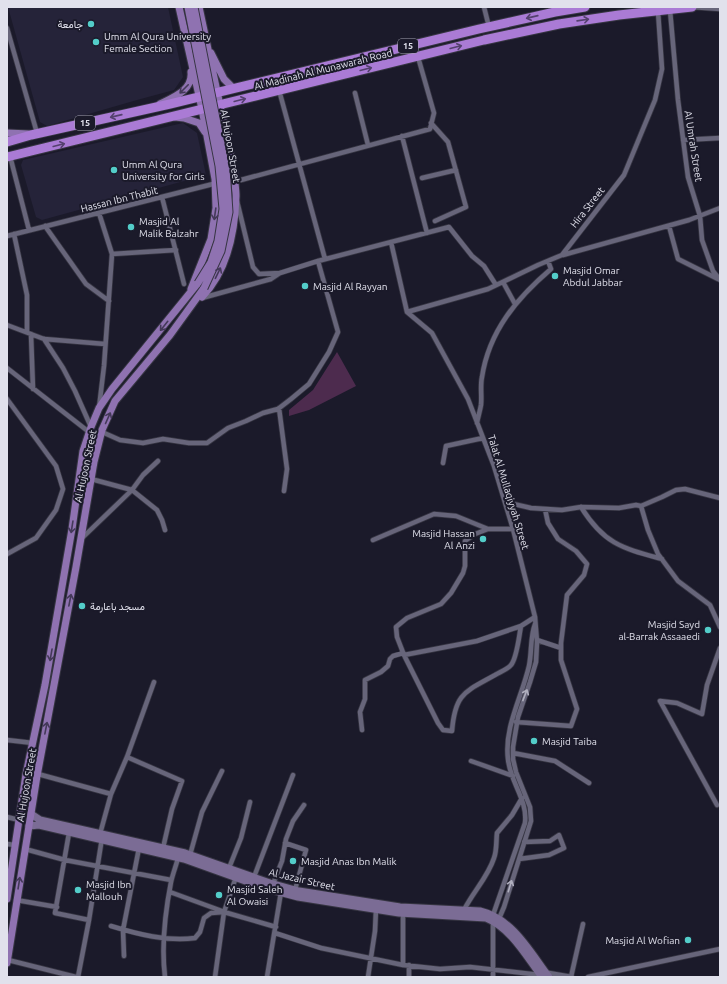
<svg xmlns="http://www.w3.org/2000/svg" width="727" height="984" viewBox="0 0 727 984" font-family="Ubuntu,Vazirmatn,sans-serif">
<rect width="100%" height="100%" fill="#1b1a2a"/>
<path fill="#252339" d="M8,7h160l15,70 -9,13 -37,10 -90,26 -7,-4z
M183,123l14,10 9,42 -164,45 -6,-3 -15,-52 2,-5z"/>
<path fill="#4d2b4e" d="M337,352l19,34 -47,24 -20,6v-6l24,-20z"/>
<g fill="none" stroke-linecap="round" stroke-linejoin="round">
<g stroke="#363542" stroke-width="6">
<path id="street" d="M484,7l5,20
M691,7l29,2
M670,10l8,90 10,77 12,39 2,24 11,31 7,9
M7,28l30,105
M279,90l46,169
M355,93l13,52
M431,123l17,19 18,65 -31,14
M402,136l25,97
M683,140l37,-2
M10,156l19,74
M422,178l34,-8
M234,179l7,1 189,-51 4,-16 -16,-56
M162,197l22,87
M237,201l16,66 6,7 21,-1 38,-12 131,-34 23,29 12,10 12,19
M99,213l13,41 64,-4
M45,226l41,58 23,17
M669,226l9,33 40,20
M14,234l13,61v37
M7,236l210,-53
M391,242l16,70 25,21 36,66 26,67 19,63 22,88 2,25 -1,20 -6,20 -12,35 -5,30v12l3,13 14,35 1,14 -27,86 -6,14
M563,255l126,-35 31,-12
M503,282l12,22
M202,298l69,-19 9,-6
M407,312l81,-23 50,-24 24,-10 62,-80 31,-75 7,-31 -4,-58
M7,325l37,14 61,5
M31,334l2,55
M44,339l19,29 12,23 16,36
M7,368l82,64
M7,399l49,67 7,23 -7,21 -20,28 -29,16
M99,408l5,-42 8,-112
M279,408l8,61 -3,22
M477,423c1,-6 3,-12 4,-18 1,-9 -1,-19 1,-28 7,-46 35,-79 69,-108l-3,-8
M102,432l18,8 23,3 20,-4 26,4h18l21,-15 18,-7 17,-8 15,-4 13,-10 18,-15 20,-32 9,-20 -20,-71
M443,463l3,-17 37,-8
M91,479l41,11 25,20 5,10 3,10
M505,502l26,6 31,2 19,-3 38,1 17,-3 5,1 21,-9 14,-7 9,-1 35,9
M641,506l7,24 10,24 20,27 32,24 10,22
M581,507c23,37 41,41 81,52
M513,529h-25l-13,5 -10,7v25l-2,7 -12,20 -10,11 -34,14 -11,9 1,10 7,18 34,68 5,7 9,1c3,-38 13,-39 43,-56 5,-3 13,-6 16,-10 6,-7 8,-29 10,-39l14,-9
M81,539l51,-49 11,-15 15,-14
M373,540l61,-26 22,2 32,13
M537,640l24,8
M404,655l73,-14 44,-15
M516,722l55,4 6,-17 -16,-49v-17l6,-48 17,-20 3,-11 -11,-13 -18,-12 -10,-16 -3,-14
M362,730l-2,-18 5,-13v-19l16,-8 7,-6 2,-7 3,-3 10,-3
M7,740l26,3
M513,753l42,8 34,22
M127,757l55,24 -10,28 -9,39
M471,761l42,15
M38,774l73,20
M717,805l-57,-104 17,2 25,11 5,-29 13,-37
M7,817l12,3
M69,833l-14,80 34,7
M100,834l11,-40 16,-37 27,-75
M285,843l21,7 -11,40
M7,844l8,1
M25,849l40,11 106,20
M190,855l12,-43 20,-41
M519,859l30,-4 15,-7 -5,-13 -9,6 -26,1
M229,868l12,-30 9,-36
M254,877l39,-102
M273,884l9,-23 4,-22 7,-18 11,-16
M170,892l52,19
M16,900l41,7
M464,910c9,-18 24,-33 30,-52 3,-8 2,-17 3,-25l15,-18 10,-17
M492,918l33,-95c3,-23 -15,-41 -17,-64 -4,-32 14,-62 21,-93 3,-14 1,-29 6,-42
M493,921v56
M111,926c26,8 57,16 84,12l5,-6 4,-14 7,-5 13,-1 52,15
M275,933l46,15 82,17 37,4 30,-2 70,8 9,-2 23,4
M124,956l-1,-26 16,-82
M8,960l68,17
M403,965v-52
M78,977l11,-57 13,-82
M165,977c-4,-32 0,-64 6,-95 2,-9 5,-16 7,-24
M215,977l9,-65 12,-35
M267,977l14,-85
M368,977l7,-46 1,-22
M409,977v-12
M571,977l12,-53
M588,977l132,-28"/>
</g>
<g stroke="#363542" stroke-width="9">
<path id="secondary" d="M31,814l9,6 145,33 85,30 29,8 101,16 80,4c33,8 50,41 69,66
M29,826l10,-1 145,34 84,30 30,8 101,16 87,5c25,10 40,38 56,59"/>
</g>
<g stroke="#363542" stroke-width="9">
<path id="primary" d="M179,7l23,102 13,70 1,29 -5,31 -20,50
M199,7l35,164c0,8 2,17 2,25 -1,35 -9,75 -34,101
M211,53l13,26 9,9
M160,104c14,-7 33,-14 31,-32
M175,117l9,1 15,5 6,9
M7,133l22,1
M7,899l19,-125 19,-89 27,-156 11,-78 8,-24 8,-19 13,-19 86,-106
M7,963l30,-187 39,-209 18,-105 8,-32 13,-29 55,-66 34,-47"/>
</g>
<g stroke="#363542" stroke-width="11">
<path id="highway" d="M7,142l24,-7 139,-31 309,-75 76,-17 30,-5
M7,157l477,-117 75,-16 60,-9 73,-8"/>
</g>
<use href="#street" stroke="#67657a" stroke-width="4.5"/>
<use href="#secondary" stroke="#7b6c95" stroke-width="7"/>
<use href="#primary" stroke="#8f72b1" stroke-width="7"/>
<use href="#highway" stroke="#aa7bd5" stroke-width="9"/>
<g stroke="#363542" stroke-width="9" stroke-linecap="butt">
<path id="primary-bridge" d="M188,7l31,159 4,43 -5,32 -7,21 -13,21
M194,7l32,162 3,43 -8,39 -17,37"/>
</g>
<use href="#primary-bridge" stroke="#8f72b1" stroke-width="7"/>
</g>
<defs><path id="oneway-shaft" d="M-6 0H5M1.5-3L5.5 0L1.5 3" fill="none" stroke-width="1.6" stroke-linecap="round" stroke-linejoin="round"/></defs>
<g stroke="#54416e">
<use href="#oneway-shaft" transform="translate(532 17) rotate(167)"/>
<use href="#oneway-shaft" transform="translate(583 20) rotate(-8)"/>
<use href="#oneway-shaft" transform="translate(456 47) rotate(-14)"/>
<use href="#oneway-shaft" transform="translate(366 69) rotate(-14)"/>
<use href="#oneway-shaft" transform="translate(240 100) rotate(-14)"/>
<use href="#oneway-shaft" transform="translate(116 116) rotate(167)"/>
<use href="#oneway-shaft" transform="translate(59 145) rotate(-14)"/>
</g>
<g stroke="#443959">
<use href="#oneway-shaft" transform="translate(184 89) rotate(135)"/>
<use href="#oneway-shaft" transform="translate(215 214) rotate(98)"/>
<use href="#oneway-shaft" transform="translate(218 273) rotate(-64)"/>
<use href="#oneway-shaft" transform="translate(164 326) rotate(129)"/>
<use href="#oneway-shaft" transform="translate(108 418) rotate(-66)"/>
<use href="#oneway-shaft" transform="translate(72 527) rotate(99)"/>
<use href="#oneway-shaft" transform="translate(70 600) rotate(-79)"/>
<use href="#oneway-shaft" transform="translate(51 655) rotate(100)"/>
<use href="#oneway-shaft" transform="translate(46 728) rotate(-79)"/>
<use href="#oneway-shaft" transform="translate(19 883) rotate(-81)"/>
</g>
<g stroke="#b0afbe">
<use href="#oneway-shaft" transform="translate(525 695) rotate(-69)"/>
<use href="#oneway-shaft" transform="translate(510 886) rotate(-73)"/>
</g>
<g fill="#53cdc9" stroke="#1b1a2a" stroke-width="1.5">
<circle cx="91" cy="24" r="4"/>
<circle cx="96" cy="42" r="4"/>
<circle cx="114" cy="170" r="4"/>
<circle cx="131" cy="227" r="4"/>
<circle cx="555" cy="276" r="4"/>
<circle cx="305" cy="286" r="4"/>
<circle cx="483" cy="539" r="4"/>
<circle cx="82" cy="606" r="4"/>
<circle cx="708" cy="630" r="4"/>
<circle cx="534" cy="741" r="4"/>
<circle cx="293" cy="861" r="4"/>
<circle cx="78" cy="890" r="4"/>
<circle cx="219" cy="895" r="4"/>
<circle cx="688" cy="940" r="4"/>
</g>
<g text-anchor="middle" stroke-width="4" stroke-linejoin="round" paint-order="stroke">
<g fill="#1b1a2a" stroke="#a6a5b2" stroke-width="1">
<rect x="398" y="39" width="20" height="14" rx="3"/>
<rect x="75" y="116" width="20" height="14" rx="3"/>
</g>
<g font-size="9" font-weight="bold" fill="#e1e1ec">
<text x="408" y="49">15</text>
<text x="85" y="126">15</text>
</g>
<g font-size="10" fill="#e1e1ec" stroke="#1b1a2a" text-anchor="start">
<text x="83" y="28" text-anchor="end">جامعة</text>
<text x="104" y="40">Umm Al Qura University<tspan x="104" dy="12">Female Section</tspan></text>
<text x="122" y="168">Umm Al Qura<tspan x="122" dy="12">University for Girls</tspan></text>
<text x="139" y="225">Masjid Al<tspan x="139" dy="12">Malik Balzahr</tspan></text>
<text x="563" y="274">Masjid Omar<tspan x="563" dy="12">Abdul Jabbar</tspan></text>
<text x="313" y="290">Masjid Al Rayyan</text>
<text x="475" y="537" text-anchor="end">Masjid Hassan<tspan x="475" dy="12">Al Anzi</tspan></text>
<text x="90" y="610">مسجد باعارمة</text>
<text x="700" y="628" text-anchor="end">Masjid Sayd<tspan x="700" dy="12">al-Barrak Assaaedi</tspan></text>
<text x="542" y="745">Masjid Taiba</text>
<text x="301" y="865">Masjid Anas Ibn Malik</text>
<text x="86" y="888">Masjid Ibn<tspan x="86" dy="12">Mallouh</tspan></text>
<text x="227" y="893">Masjid Saleh<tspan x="227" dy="12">Al Owaisi</tspan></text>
<text x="680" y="944" text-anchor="end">Masjid Al Wofian</text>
</g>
<g font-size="10" fill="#e1e1ec" stroke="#1b1a2a">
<text transform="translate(323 69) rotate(-14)" y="4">Al Madinah Al Munawarah Road</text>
<text transform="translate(231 146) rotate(80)" y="4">Al Hujoon Street</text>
<text transform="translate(694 146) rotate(81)" y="4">Al Umrah Street</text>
<text transform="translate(119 199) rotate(-14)" y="4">Hassan Ibn Thabit</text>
<text transform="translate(587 207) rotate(-52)" y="4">Hira Street</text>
<text transform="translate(85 466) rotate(-78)" y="4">Al Hujoon Street</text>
<text transform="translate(509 492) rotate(73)" y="4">Talat Al Mullaqiyyah Street</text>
<text transform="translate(26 785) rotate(-80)" y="4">Al Hujoon Street</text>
<text transform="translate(302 879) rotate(13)" y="4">Al Jazair Street</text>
</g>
</g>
<rect width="727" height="984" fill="none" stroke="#e1e1ec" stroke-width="16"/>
</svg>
